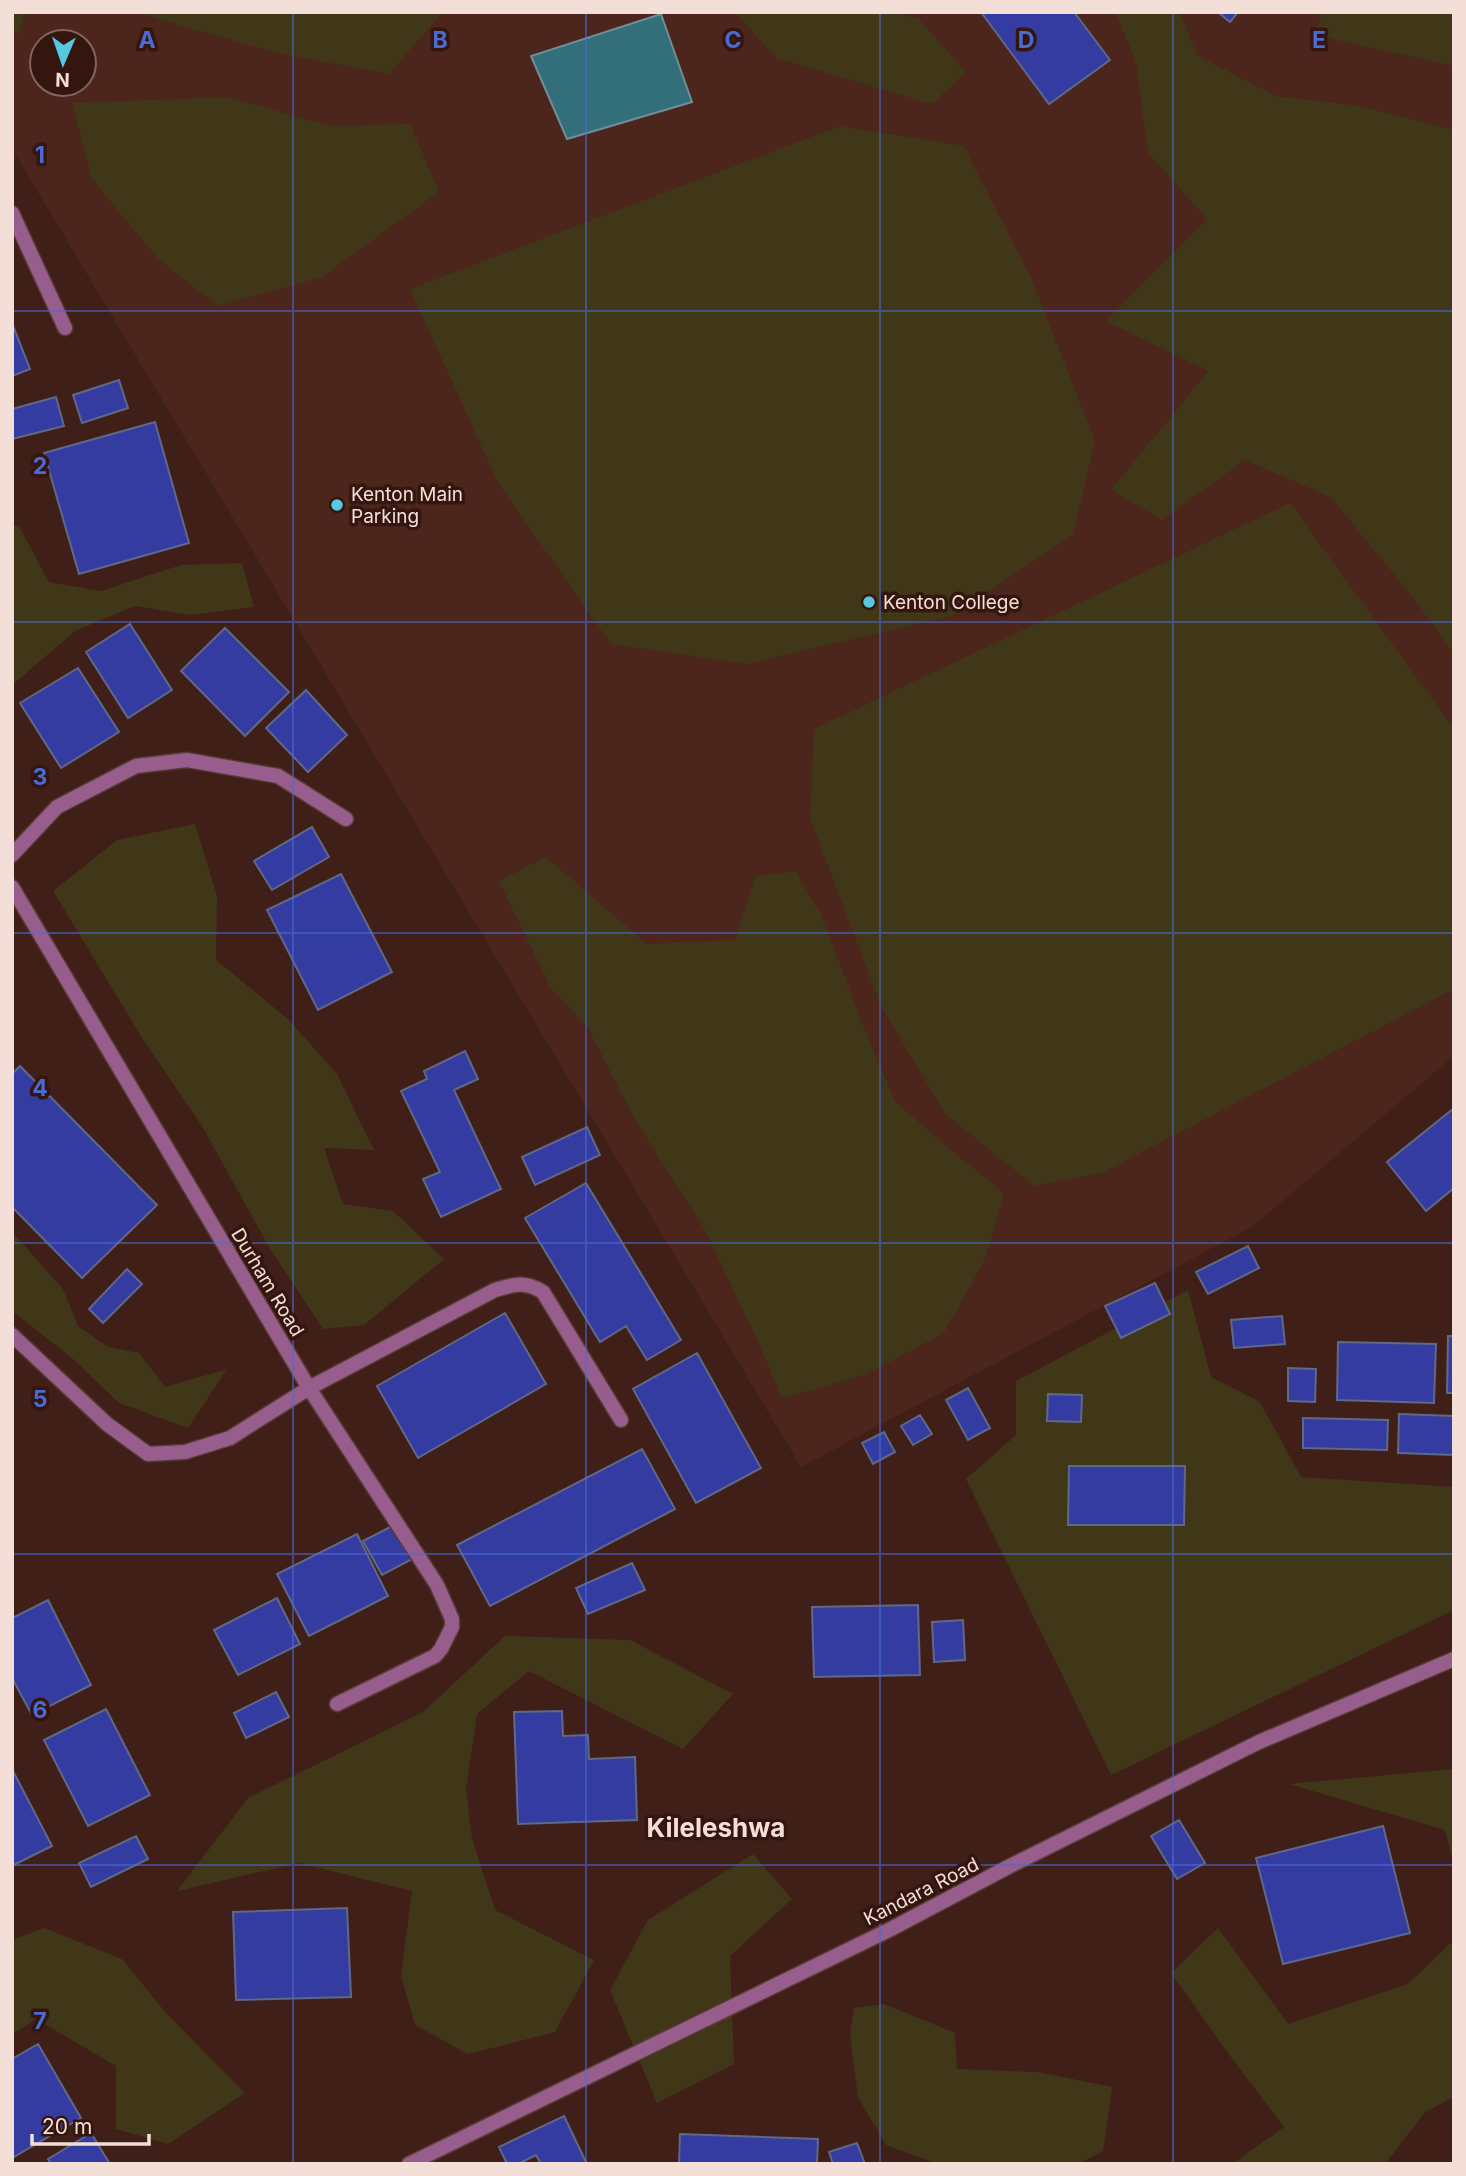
<svg xmlns="http://www.w3.org/2000/svg" width="1466" height="2176" viewBox="0 0 1466 2176" font-family="Inter,sans-serif">
<rect width="100%" height="100%" fill="#3f1f18"/>
<path fill="#4c251c" fill-rule="evenodd" d="M12,12h1442v1044l-202,171 -451,240 -789,-1318zM42,42h42v42h-42z"/>
<path fill="#403718" d="M12,12h14l-8,23 -6,-8z
M143,12h300l-54,62 -107,-20 -125,-35z
M735,12h153l30,6 48,54 -34,32 -156,-46z
M1115,12h65l17,43 79,41 84,10 94,24v524l-37,-51 -85,-105 -87,-38 -83,60 -51,-30 97,-119 -102,-50 101,-102 -59,-66 -12,-91z
M1323,12h131v54l-141,-31z
M228,97l101,29 81,-2 29,68 -117,85 -104,29 -61,-48 -65,-79 -20,-76z
M840,126l124,20 68,134 63,161 -22,94 -121,81 -206,48 -135,-20 -113,-161 -88,-194z
M1290,503l164,226v260l-352,184 -68,13 -89,-72 -64,-108 -71,-188 4,-89z
M12,526h7l30,56 52,9 80,-26 61,-2 12,44 -64,8 -55,-9 -60,25 -63,54z
M195,824l22,72 -1,64 72,59 49,55 37,76 -50,-2 19,56 50,7 51,48 -80,66 -41,4 -54,-82 -67,-121 -58,-85 -91,-150 64,-51z
M546,857l101,87 88,-4 20,-64 40,-5 26,43 41,109 33,78 52,46 57,46 -19,66 -41,74 -79,42 -83,23 -26,-61 -53,-110 -69,-109 -46,-90 -38,-41 -51,-106z
M12,1232l51,57 15,37 30,21 31,6 26,34 62,-18 -39,59 -69,-25 -47,-45 -60,-47z
M1188,1290l23,87 49,25 41,75 153,10v123l-343,165 -145,-296 50,-44v-54z
M505,1636l125,4 103,54 -50,55 -154,-78 -52,43 -11,75 6,49 23,72 99,50 -39,72 -87,22 -53,-29 -14,-49 11,-85 -113,-28 -122,28 71,-93 175,-86z
M1454,1769v97l-9,-36 -156,-46z
M753,1854l39,45 -62,57 4,108 -77,39 -47,-113 38,-70z
M44,1928l78,31 45,55 78,79 -77,51 -52,-15v-63l-80,-47 -24,15v-94z
M1218,1928l70,96 120,-40 46,-44v157l-29,15 -40,52h-153l52,-37 -54,-71 -59,-83z
M884,2004l71,29 2,36 81,3 74,15 -9,64 -25,13h-140l-52,-19 -28,-48 -8,-62 4,-27z"/>
<path fill="#336e7b" stroke="#6d9097" stroke-width="2" d="M661,14l31,88 -125,37 -36,-83z"/>
<path fill="#353ca1" stroke="#606888" stroke-width="2" d="M981,12h93l36,48 -61,44z
M1218,12h20l-8,10z
M12,323l18,46 -18,7z
M119,380l9,28 -46,15 -9,-28z
M56,397l8,29 -52,13v-30z
M155,422l34,121 -110,31 -35,-121z
M130,624l42,66 -44,28 -42,-66z
M225,628l64,64 -44,44 -64,-65z
M78,668l41,64 -58,36 -41,-65z
M306,690l41,45 -39,37 -42,-44z
M312,827l17,30 -57,33 -18,-29z
M341,874l51,98 -74,38 -51,-100z
M465,1051l13,28 -24,11 47,99 -60,28 -18,-38 17,-7 -39,-81 26,-12 -3,-8z
M20,1066l137,139 -75,73 -70,-71v-133z
M1454,1108v80l-28,23 -39,-49z
M587,1127l13,28 -65,30 -13,-28z
M586,1183l95,157 -34,20 -21,-34 -26,16 -75,-124z
M1248,1246l11,22 -51,26 -12,-22z
M127,1269l15,15 -39,39 -14,-14z
M1155,1283l15,31 -49,24 -16,-32z
M505,1313l41,71 -128,74 -41,-72z
M1282,1316l3,28 -51,4 -3,-28z
M1448,1336h6v57h-7z
M1338,1342l98,2 -2,59 -97,-3z
M697,1353l64,115 -65,35 -63,-114z
M1288,1368l28,1 -1,33 -27,-1z
M968,1388l22,40 -22,12 -22,-40z
M1048,1394l34,1 -1,27 -34,-1z
M1399,1414l55,2v39l-56,-2z
M920,1415l12,19 -19,11 -12,-19z
M1303,1418l85,2 -1,30 -84,-2z
M884,1432l11,20 -22,12 -11,-21z
M642,1449l33,60 -185,97 -33,-61z
M1069,1466h116l-1,59h-116z
M396,1524l18,34 -32,17 -19,-34z
M357,1534l31,62 -79,40 -32,-62z
M632,1563l13,27 -57,24 -12,-26z
M277,1598l23,46 -62,31 -24,-45z
M48,1600l43,85 -59,30 -20,-37v-60z
M918,1605l2,70 -106,2 -2,-70z
M963,1620l2,40 -31,2 -2,-40z
M276,1692l13,25 -43,21 -12,-25z
M106,1709l44,86 -62,31 -44,-86z
M562,1711l1,25 25,-1 1,24 46,-2 2,63 -119,4 -4,-112z
M12,1769l40,77 -40,20z
M1179,1820l26,43 -28,16 -26,-43z
M1383,1826l27,107 -127,31 -27,-106z
M136,1836l12,23 -57,28 -12,-24z
M347,1908l4,89 -115,3 -3,-88z
M38,2044l43,74 -69,40v-99z
M564,2116l23,48h-46l-5,-9 -18,9h-11l-8,-17z
M91,2133l19,31h-59l-3,-5z
M680,2134l138,5 -1,25h-138z
M857,2143l8,21h-32l-4,-12z"/>
<g fill="none" stroke-linecap="round" stroke-linejoin="round">
<g stroke="#583a33" stroke-width="17">
<path id="lane" d="M12,855l45,-48 79,-41 51,-6 91,16 68,43
M309,1388l128,197 15,34v8l-11,22 -6,7 -98,48"/>
</g>
<g stroke="#583a33" stroke-width="17">
<path id="street" d="M12,213l53,115
M12,887l297,501
M12,1335l95,89 41,30 37,-2 45,-14 79,-50 186,-98c20,-6 29,-9 48,2l78,128
M409,2164l480,-234 121,-64 249,-124 195,-83"/>
</g>
<use href="#lane" stroke="#975d8c" stroke-width="14"/>
<use href="#street" stroke="#975d8c" stroke-width="14"/>
</g>
<path fill="none" stroke="#486bd8" stroke-width="2" stroke-opacity="0.55" d="M293,12v2152M586,12v2152M880,12v2152M1173,12v2152M12,311h1442M12,622h1442M12,933h1442M12,1243h1442M12,1554h1442M12,1865h1442"/>
<g fill="#56c9e1" stroke="#34160f" stroke-width="2.5">
<circle cx="337" cy="505" r="7"/>
<circle cx="869" cy="602" r="7"/>
</g>
<g text-anchor="middle" stroke-width="7" stroke-linejoin="round" paint-order="stroke">
<g font-size="19" fill="#f4ded8" stroke="#34160f" text-anchor="start">
<text x="351" y="501">Kenton Main<tspan x="351" dy="22">Parking</tspan></text>
<text x="883" y="609">Kenton College</text>
</g>
<g font-size="19" fill="#f4ded8" stroke="#34160f">
<text transform="translate(268 1282) rotate(59)" y="7">Durham Road</text>
<text transform="translate(921 1891) rotate(-27)" y="7">Kandara Road</text>
</g>
<g font-size="26" font-weight="bold" fill="#f4ded8" stroke="#34160f">
<text x="716" y="1837">Kileleshwa</text>
</g>
</g>
<g font-size="23" text-anchor="middle" font-weight="bold" fill="#486bd8" stroke="#34160f" stroke-width="7" stroke-linejoin="round" paint-order="stroke">
<text x="147" y="48">A</text>
<text x="440" y="48">B</text>
<text x="733" y="48">C</text>
<text x="1026" y="48">D</text>
<text x="1319" y="48">E</text>
<text x="40" y="163">1</text>
<text x="40" y="474">2</text>
<text x="40" y="785">3</text>
<text x="40" y="1096">4</text>
<text x="40" y="1407">5</text>
<text x="40" y="1718">6</text>
<text x="40" y="2029">7</text>
</g>
<rect width="1466" height="2176" fill="none" stroke="#f4ded8" stroke-width="28"/>
<g transform="translate(63 63) rotate(182)"><circle r="33" fill="#34160f" stroke="#81665f" stroke-width="2"/>
<path d="M0-5L12 26L0 18L-12 26Z" fill="#56c9e1"/>
<text y="-10" font-size="19" font-weight="bold" text-anchor="middle" fill="#f4ded8">N</text>
</g>
<path d="M32 2134v10h117v-10" fill="none" stroke="#f4ded8" stroke-width="3.5"/>
<text x="42" y="2134" font-size="21" fill="#f4ded8" stroke="#34160f" stroke-width="5" paint-order="stroke">20 m</text>
</svg>
